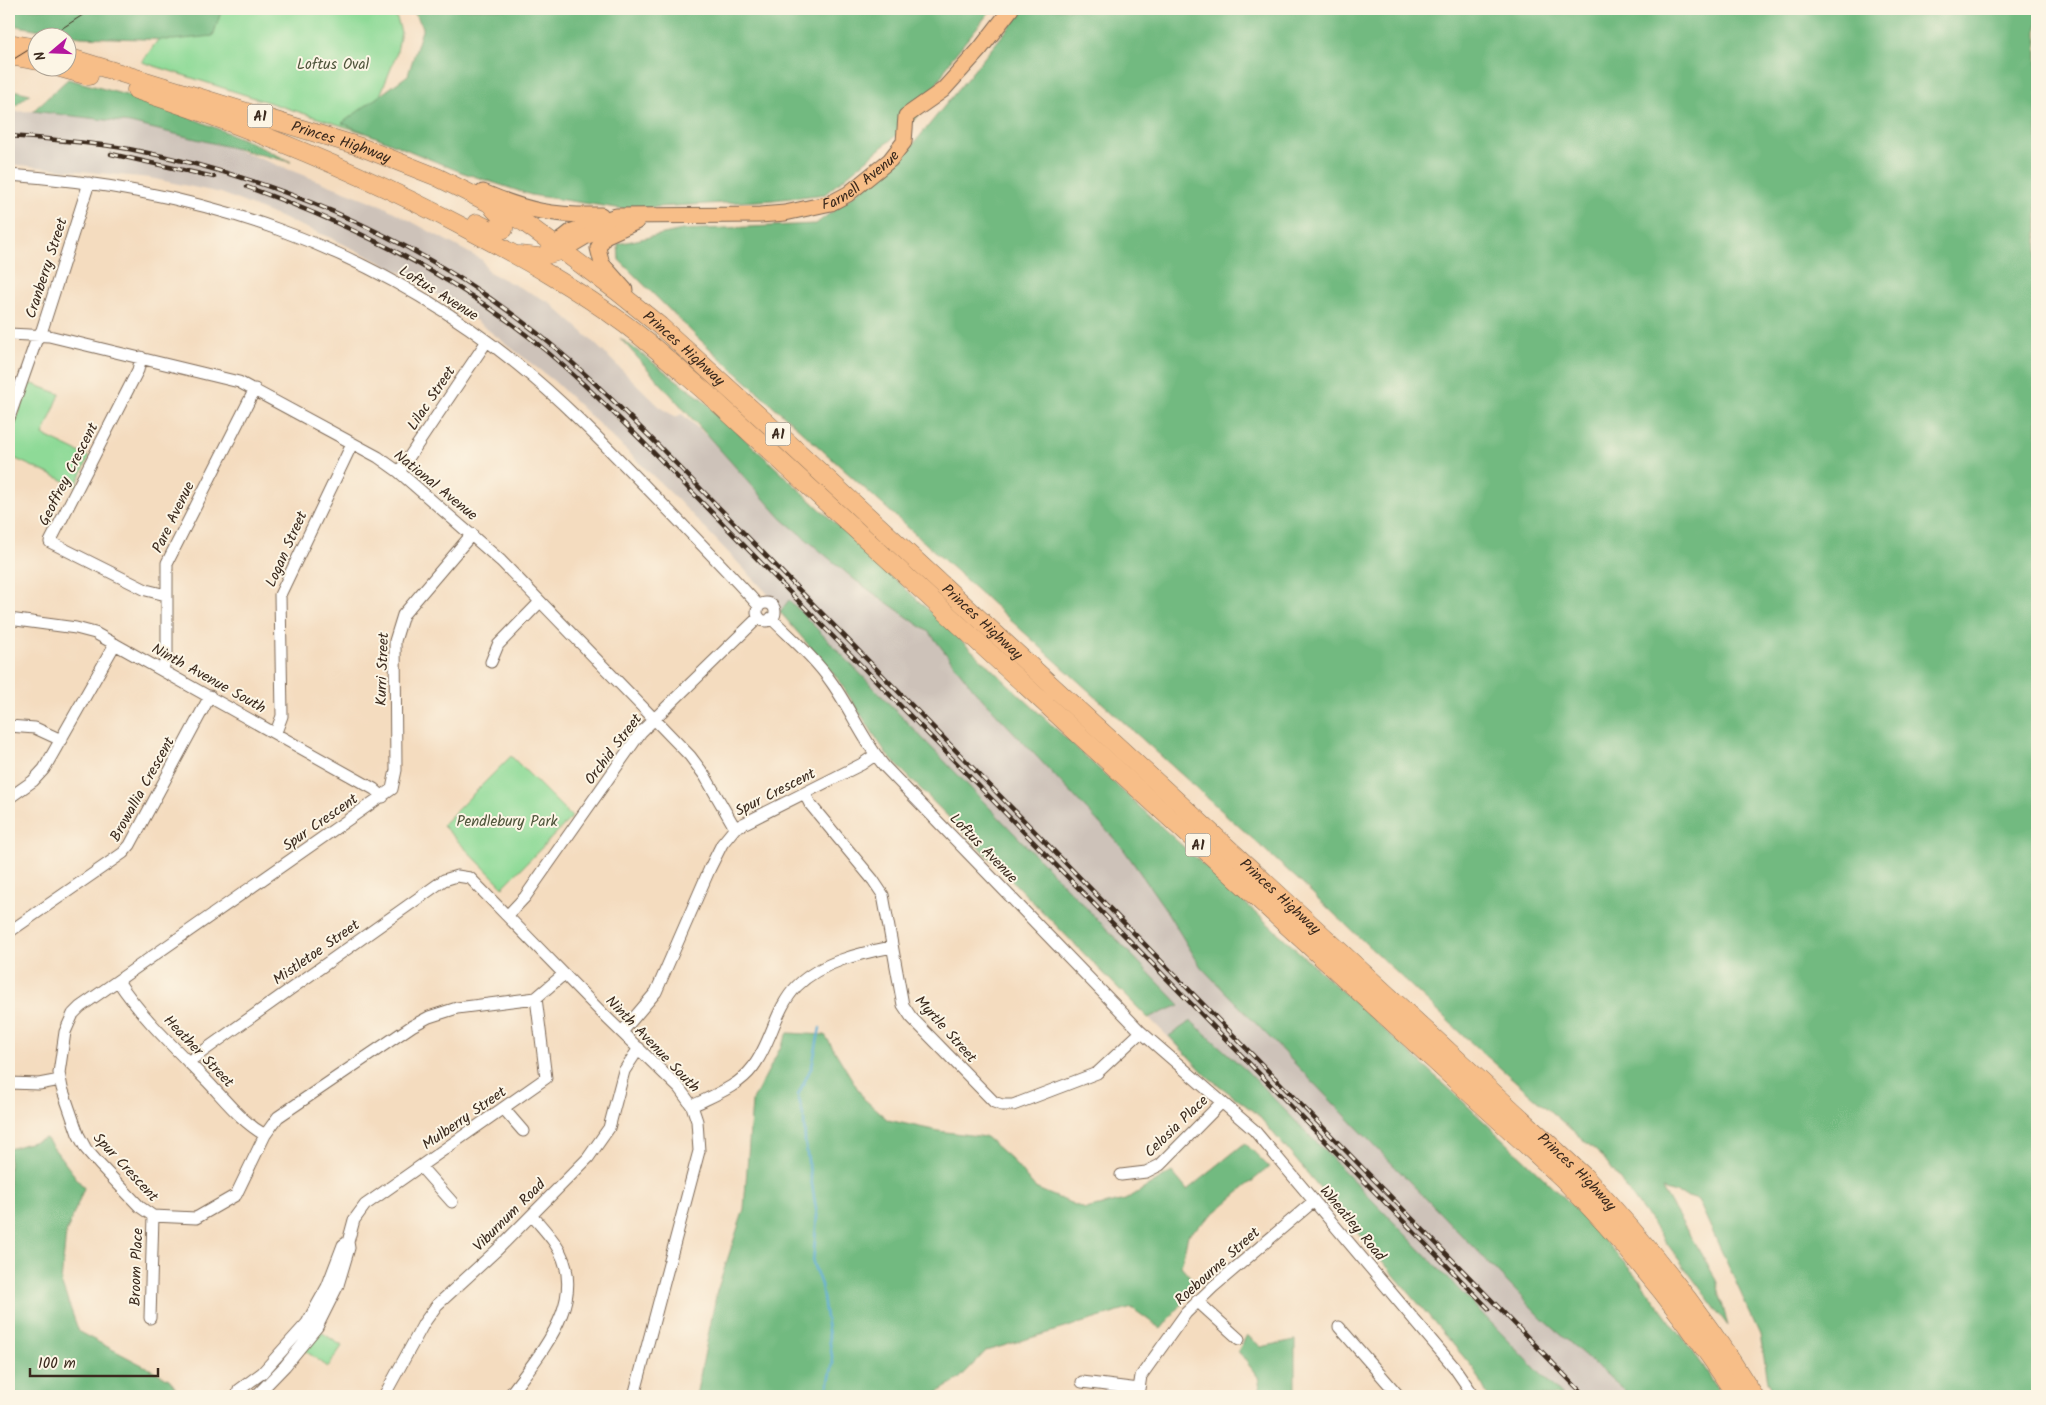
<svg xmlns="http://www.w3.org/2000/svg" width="2046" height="1405" viewBox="0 0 2046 1405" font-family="Kalam,sans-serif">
<rect width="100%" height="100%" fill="#fcf5e5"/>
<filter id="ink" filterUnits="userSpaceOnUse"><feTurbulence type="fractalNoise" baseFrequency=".02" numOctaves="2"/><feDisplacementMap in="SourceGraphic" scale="10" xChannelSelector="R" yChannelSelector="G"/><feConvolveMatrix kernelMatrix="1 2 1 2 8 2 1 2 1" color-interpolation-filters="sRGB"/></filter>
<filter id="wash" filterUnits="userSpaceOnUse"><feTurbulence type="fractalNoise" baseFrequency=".0096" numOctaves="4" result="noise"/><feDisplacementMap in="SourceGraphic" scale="20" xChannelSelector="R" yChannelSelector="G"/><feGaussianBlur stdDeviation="1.12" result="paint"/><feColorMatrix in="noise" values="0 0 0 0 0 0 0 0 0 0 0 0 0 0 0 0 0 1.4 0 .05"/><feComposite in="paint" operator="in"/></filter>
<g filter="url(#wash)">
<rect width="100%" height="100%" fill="#f4dcbf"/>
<path fill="#cdc2b9" d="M33,111l97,12 100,24 153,59 99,54 7,12 60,30 40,36 70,68 16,11 7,-3 26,23 74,82 73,61 75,53 44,57 148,157 42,60 37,60 342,352 88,77h-143l-14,-27 -217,-255 -49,-37 -320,-321 -51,-78 -57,-66 -13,-19 -91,-95 -122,-117 -93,-72 -59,-36 -71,-35 -110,-45 -71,-15 -141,-14v-52z"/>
<path fill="#8eda97" stroke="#64825a" d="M180,9h214l7,23 -5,24 -31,77 -223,-71z
M30,383l30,11 -17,41 46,22 -13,29 -67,-30v-17z
M511,756l61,61 -69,70 -61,-62z
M318,1330l24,16 -14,21 -24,-17z"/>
<path fill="#72ba80" stroke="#56724f" d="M9,9h213l-9,27 -40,4 -92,-3 -69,-12 -3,-2z
M412,9h580l-40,49 -36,61 -91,75 -52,6 -150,9 -92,-14 -70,-23 -119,-49 66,-48 15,-48z
M1024,9h1013v1387h-260l-9,-15 -8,-46 -62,-135 -36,-11 54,90 12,47 -125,-169 -127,-110 -181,-170 -598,-540 -78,-77 -1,-16 64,-14 134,-6 86,-66z
M68,79l87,24 95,39 41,20 -161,-39 -97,-12z
M9,89l21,5 -21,17z
M620,338l82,61 440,410 314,286 114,108 69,76 63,85 20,32h-91l-88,-77 -342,-352 -37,-60 -42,-60 -148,-157 -44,-57 -75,-53 -73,-61z
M789,600l391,405 -32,13 -260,-262 -51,-78 -57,-66z
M1191,1021l56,50 315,325h-74l-14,-27 -217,-255 -49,-37 -39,-41z
M788,1033l37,2 39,64 24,21 50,11 48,6 25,22 24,29 50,21 40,-9 47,-28 15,18 58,-47 24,24 -81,68 -7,31 16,19 -36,44 -29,-21 -146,43 -27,28 -27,17h-236l21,-105 27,-82 8,-107z
M46,1138l38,50 -18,45 -5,49 18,50 90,47 12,17h-172v-247z
M1247,1335l14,12 34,-7v56h-33l-4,-19 -20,-26z"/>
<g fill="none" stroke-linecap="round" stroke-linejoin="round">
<path stroke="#55a9d1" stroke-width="2.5" d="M820,1028l-8,38 -14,29 6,24 1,23 12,73 -4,48 8,22 12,78 -7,33"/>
</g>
</g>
<g filter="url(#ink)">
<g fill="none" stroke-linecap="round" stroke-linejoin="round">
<g stroke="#7c6856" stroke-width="13">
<path id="minor" d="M9,175c189,13 360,69 509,190 46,37 86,79 127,121 38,39 77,79 114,120
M9,334l40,2 190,46 139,75 21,15 102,89 189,195 15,20 30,52
M141,357l-3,13 -88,172 96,48 20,5
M9,418l27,-77 6,-11 47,-147
M399,472l88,-131
M472,534l-69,81 -8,26 1,129 -4,19 -312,218 -7,7 -8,18 -6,41 3,15 16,46 8,15 14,16 40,42 13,9 43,2 40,-23 29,-60 13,-18 134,-91 17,-9 28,-9 79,-10 28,-24
M757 612a9 9 0 1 1 18 0a9 9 0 1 1-18 0Z
M771,618c21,21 44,40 61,65 19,27 32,59 53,84l256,265 113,98 200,237 20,29
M9,619l67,9 19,5 279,156 9,8
M491,662l7,-17 42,-43
M163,669l4,-13v-93l88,-174
M9,726l26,2 26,12
M276,732l6,-16 -2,-121 72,-151
M805,794l5,10 63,76 10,15 20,110 8,12 83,85 8,3h11l84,-32 44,-41
M9,798l24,-17 11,-12 71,-125
M508,915l17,-18 116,-165 118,-115
M9,932l114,-79 7,-8 80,-149
M118,981c25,38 59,69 90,101 18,19 34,40 57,53
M622,1032l34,-40 54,-124 12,-24 9,-11 4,-5 127,-64 13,-9
M188,1062l256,-182 13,-4 13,2 135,138 74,72 13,18 5,15 2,30 -65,245
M9,1083l30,1 21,-4
M692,1106c22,-11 46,-19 61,-39 19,-25 22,-59 44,-81 24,-24 64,-33 95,-39
M504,1109l19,22
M421,1167l31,35
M1121,1175l25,-3 14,-7 62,-63
M1197,1301l42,38
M150,1318l3,-102
M1339,1327l60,69
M1082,1382l57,7
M1139,1389l2,-13 45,-63 27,-26 101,-86
M237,1396l2,-6 23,-17 45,-50 20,-36 16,-42 3,-2
M256,1396l29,-30 32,-39 21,-42 11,-37 -1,-6 6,-22 11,-15 181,-127 -10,-80
M384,1396l40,-73 13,-18 61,-56 90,-91 21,-30 15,-57 15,-23
M509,1396c31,-43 84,-99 45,-154 -7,-10 -15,-18 -22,-27"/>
</g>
<g stroke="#7c6856" stroke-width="17">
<g id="major">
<path d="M483,192c44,19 70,24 118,23"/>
<path id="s1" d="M557,246l5,-7 10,-8 44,-15 144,-1 25,-2 46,-10 17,-9 42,-34 14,-18 2,-26 37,-26 37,-41 31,-40"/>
<path d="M563,250l22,-13 22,-9"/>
<path d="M625,290l-23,-26 -4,-16 7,-12 31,-14"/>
</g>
</g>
<g stroke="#7c6856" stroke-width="19">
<g id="highway">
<path d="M9,43l29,5"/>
<path d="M9,56l29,5"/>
<path id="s2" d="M68,57l293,90 76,30 50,25 38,21 93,69 42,34 108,98 816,752c64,68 121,140 170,220"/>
<path d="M60,68l29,8"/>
<path d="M136,90c114,37 226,83 331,139 55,29 109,59 159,96 29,22 56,47 84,71l852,782c66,68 124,139 174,218"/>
<path d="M477,223l18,9 9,-3 1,-8 -12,-13"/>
<path d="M519,255l20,2 24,-7"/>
</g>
</g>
<use href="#minor" stroke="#fff" stroke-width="11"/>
<use href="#major" stroke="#f7be88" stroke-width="15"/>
<use href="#highway" stroke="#f7be88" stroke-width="18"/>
<path stroke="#3b2a1e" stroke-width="1" d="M47,38l45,-29
M9,62l29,-18"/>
<g stroke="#3b2a1e" stroke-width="4.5">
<path id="rail" d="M9,136c40,3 80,6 120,13 140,27 276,84 390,170 51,38 95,82 140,127l926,950
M111,154l103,23
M247,187c95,34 184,77 265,137 50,37 95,82 140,127l837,858"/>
</g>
<use href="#rail" stroke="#fcf5e5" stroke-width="2.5" stroke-dasharray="8" stroke-linecap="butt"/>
</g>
</g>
<g text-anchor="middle" stroke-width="4" stroke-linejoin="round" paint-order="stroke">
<g fill="#fcf5e5" stroke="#75675a" stroke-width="1">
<rect x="247.5" y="104.5" width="25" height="23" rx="4"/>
<rect x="765.5" y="422.5" width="25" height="23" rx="4"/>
<rect x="1185.5" y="833.5" width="25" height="23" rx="4"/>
</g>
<g font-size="14" font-weight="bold" fill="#3b2a1e">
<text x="260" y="121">A1</text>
<text x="778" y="439">A1</text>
<text x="1198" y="850">A1</text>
</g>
<g font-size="15" fill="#50563c" stroke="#fcf5e5">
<text x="333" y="69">Loftus Oval</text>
<text x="507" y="826">Pendlebury Park</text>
</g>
<g font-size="15" fill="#3b2a1e" stroke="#fcf5e5">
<text dy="5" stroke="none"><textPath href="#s2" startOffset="286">Princes Highway</textPath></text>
<text dy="5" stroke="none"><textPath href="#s1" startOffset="321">Farnell Avenue</textPath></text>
<text transform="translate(46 268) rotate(-72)" y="5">Cranberry Street</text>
<text transform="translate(439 293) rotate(32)" y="5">Loftus Avenue</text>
<text dy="5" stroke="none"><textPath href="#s2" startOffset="690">Princes Highway</textPath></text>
<text transform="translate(431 398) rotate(-56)" y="5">Lilac Street</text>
<text transform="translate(68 474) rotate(-63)" y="5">Geoffrey Crescent</text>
<text transform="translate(436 485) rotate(39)" y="5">National Avenue</text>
<text transform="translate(173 517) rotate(-64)" y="5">Pare Avenue</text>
<text transform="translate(286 549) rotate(-66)" y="5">Logan Street</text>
<text dy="5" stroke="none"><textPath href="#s2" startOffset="1095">Princes Highway</textPath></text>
<text transform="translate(382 669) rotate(-88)" y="5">Kurri Street</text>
<text transform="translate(209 678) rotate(29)" y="5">Ninth Avenue South</text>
<text transform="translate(613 749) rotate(-53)" y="5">Orchid Street</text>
<text transform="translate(142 789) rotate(-61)" y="5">Browallia Crescent</text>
<text transform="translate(775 792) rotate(-27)" y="5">Spur Crescent</text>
<text transform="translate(320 822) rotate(-35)" y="5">Spur Crescent</text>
<text transform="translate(984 848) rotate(46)" y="5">Loftus Avenue</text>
<text dy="5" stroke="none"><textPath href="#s2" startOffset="1500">Princes Highway</textPath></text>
<text transform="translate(316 952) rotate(-35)" y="5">Mistletoe Street</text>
<text transform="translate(946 1029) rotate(48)" y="5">Myrtle Street</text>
<text transform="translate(653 1044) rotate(46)" y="5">Ninth Avenue South</text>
<text transform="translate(199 1051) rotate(46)" y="5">Heather Street</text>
<text transform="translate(464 1118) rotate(-35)" y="5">Mulberry Street</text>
<text transform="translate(1176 1126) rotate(-44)" y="5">Celosia Place</text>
<text transform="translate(126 1167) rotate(47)" y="5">Spur Crescent</text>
<text dy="5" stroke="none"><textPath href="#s2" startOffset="1905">Princes Highway</textPath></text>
<text transform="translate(509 1215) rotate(-45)" y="5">Viburnum Road</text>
<text transform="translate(1353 1223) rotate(50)" y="5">Wheatley Road</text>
<text transform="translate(1217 1266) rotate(-42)" y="5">Roebourne Street</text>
<text transform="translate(136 1267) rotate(-88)" y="5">Broom Place</text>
</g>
</g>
<rect width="2046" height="1405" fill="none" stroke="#fcf5e5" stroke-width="30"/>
<g transform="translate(52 52) rotate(251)"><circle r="24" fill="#fcf5e5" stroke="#afa495"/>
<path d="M0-4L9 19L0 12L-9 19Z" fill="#b5179e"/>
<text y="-8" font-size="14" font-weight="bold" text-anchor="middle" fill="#3b2a1e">N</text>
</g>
<path d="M30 1368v8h128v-8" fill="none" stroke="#3b2a1e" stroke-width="2.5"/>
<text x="38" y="1368" font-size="15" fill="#3b2a1e" stroke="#fcf5e5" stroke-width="4" paint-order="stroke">100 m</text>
</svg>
